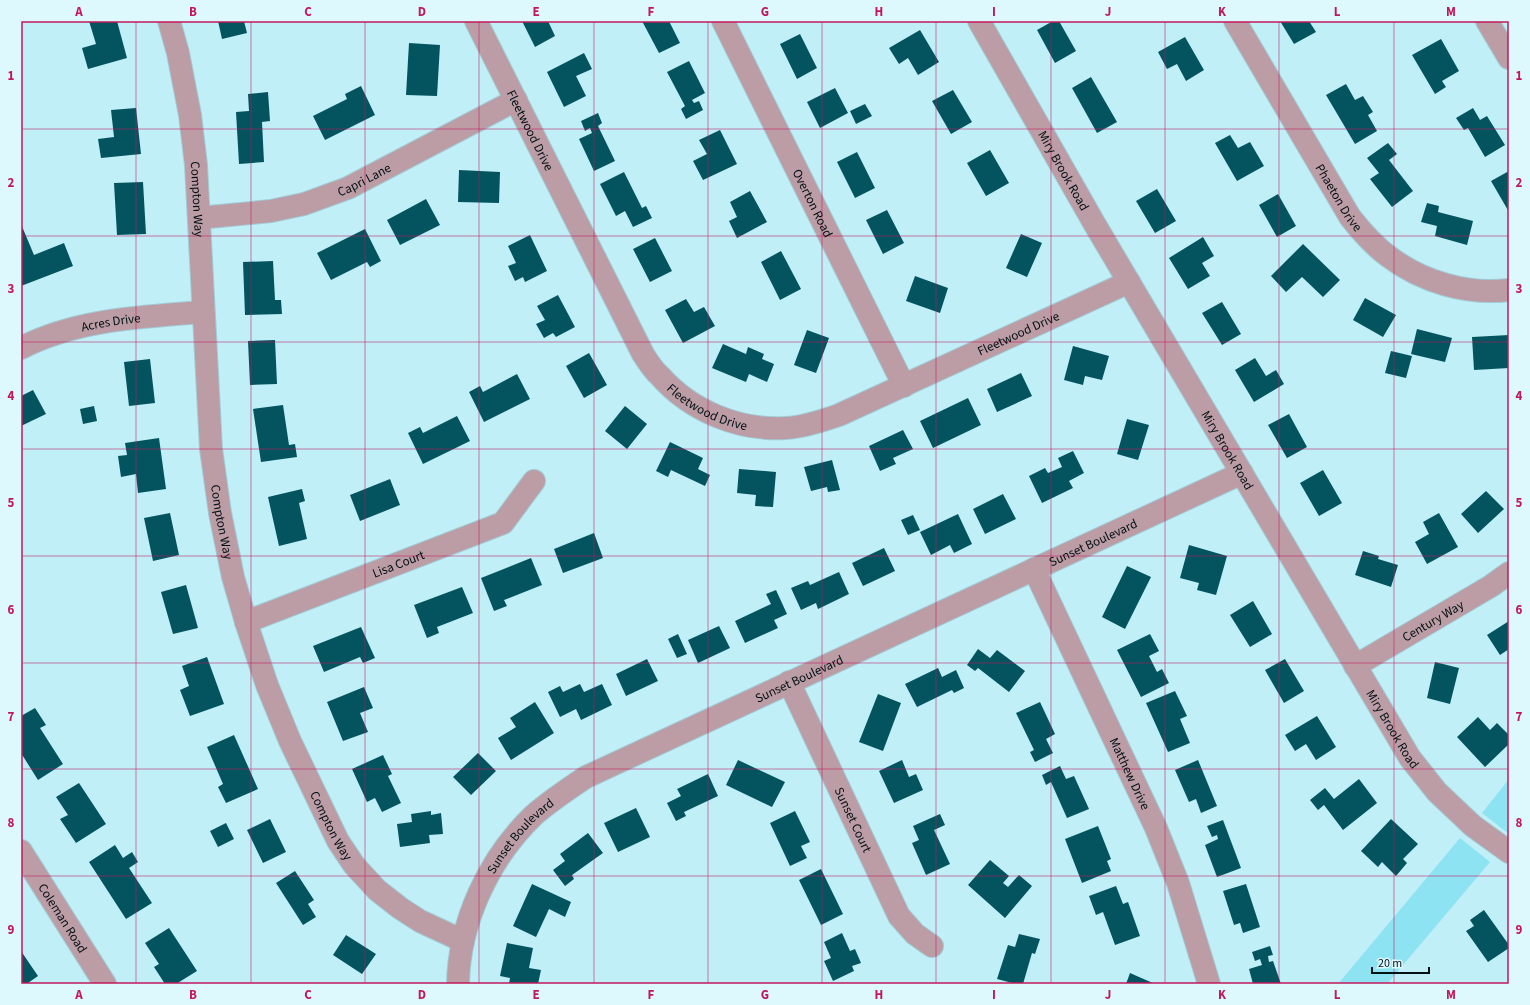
<svg xmlns="http://www.w3.org/2000/svg" width="1530" height="1005" viewBox="0 0 1530 1005" font-family="'Source Sans 3',sans-serif">
<rect width="100%" height="100%" fill="#c0eff8"/>
<path fill="#8ee3f2" d="M1509,779v55l-27,-21z
M1460,838l30,24 -103,122h-49z"/>
<path fill="#04545f" d="M89,21h28l10,37 -39,11 -6,-21 14,-4z
M218,21h26l3,12 -25,6z
M522,21h26l7,15 -20,11z
M642,21h27l11,22 -21,10z
M1053,21h6l17,30 -21,12 -18,-33z
M1280,21h29l7,11 -22,12z
M920,30l19,32 -21,13 -10,-17 -9,6 -10,-16z
M800,34l17,34 -20,11 -17,-35z
M1185,37l19,33 -18,11 -9,-17 -10,5 -9,-17z
M1441,39l18,32 -17,10 4,6 -11,7 -23,-39z
M409,43l31,2 -3,51 -31,-1z
M584,53l8,16 -16,7 10,20 -22,11 -17,-35z
M689,61l16,32 -13,7 2,3 5,-2 4,9 -17,9 -5,-10 4,-3 -18,-34z
M1091,77l26,45 -20,11 -25,-45z
M1346,84l9,16 8,-4 10,16 -5,3 9,16 -22,13 -29,-49z
M361,86l14,29 -50,25 -12,-24 34,-17 -2,-5z
M835,88l13,25 -28,15 -13,-26z
M953,90l19,32 -21,12 -19,-33z
M268,92l2,29 -8,1 2,40 -25,2 -3,-52 13,-1 -1,-17z
M865,104l7,12 -16,8 -6,-13z
M136,108l5,46 -40,4 -3,-19 16,-2 -3,-27z
M1473,108l7,12 7,-4 18,29 -20,12 -17,-29 -4,2 -8,-12z
M598,113l4,10 -4,3 17,35 -21,10 -15,-32 13,-6 -2,-5 -5,3 -4,-10z
M720,130l17,34 -34,16 -10,-19 14,-7 -8,-14z
M1230,135l8,13 12,-6 14,24 -27,15 -22,-38z
M1388,143l9,11 -8,6 24,31 -21,16 -22,-28 9,-6 -12,-15z
M990,150l19,33 -23,13 -19,-33z
M857,152l18,36 -20,10 -18,-36z
M459,170l41,2 -1,31 -41,-1z
M1509,171v41l-18,-31z
M624,172l18,36 4,-2 6,12 -19,9 -8,-16 -9,5 -16,-32z
M143,182l3,52 -29,1 -3,-52z
M1157,189l19,32 -21,12 -19,-32z
M750,191l17,31 -30,16 -8,-17 8,-4 -7,-15z
M1278,194l18,32 -19,11 -18,-32z
M426,199l14,26 -40,20 -13,-25z
M1427,203l12,3 -1,6 35,9 -6,24 -32,-9 2,-10 -16,-4z
M887,210l17,33 -21,11 -17,-34z
M21,224l13,31 30,-12 9,23 -52,20z
M365,229l16,32 -11,6 -3,-5 -36,18 -14,-27z
M1021,234l21,9 -15,34 -21,-9z
M530,235l17,36 -22,11 -2,-5 -8,4 -7,-15 8,-3 -8,-17z
M1203,237l11,19 -12,7 8,13 -22,13 -19,-31z
M655,238l17,33 -22,11 -17,-33z
M1303,244l37,36 -17,17 -21,-20 -16,15 -15,-16z
M781,251l20,38 -21,11 -19,-38z
M273,261l2,39h6l1,14 -37,1 -2,-53z
M915,276l33,12 -8,25 -34,-12z
M558,295l17,32 -19,10 -3,-4 -9,5 -8,-14 9,-4 -8,-14z
M1365,298l31,17 -13,22 -30,-17z
M686,299l8,13 10,-5 11,19 -32,17 -18,-33z
M1222,302l19,32 -19,11 -20,-32z
M1417,329l35,9 -7,24 -34,-8z
M807,330l22,8 -13,35 -22,-8z
M1509,335v33l-35,2 -2,-33z
M275,340l2,44 -27,1 -2,-44z
M723,344l23,10 2,-7 16,7 -2,5 12,5 -7,18 -18,-8 -3,8 -34,-14z
M1073,346l36,10 -7,24 -17,-4 -2,9 -19,-5z
M1391,351l21,5 -6,22 -21,-5z
M589,353l18,32 -23,13 -18,-32z
M1255,358l11,18 10,-6 8,14 -30,18 -19,-32z
M150,359l5,44 -26,3 -5,-44z
M1021,373l11,23 -35,16 -10,-23z
M517,374l13,25 -46,23 -15,-30 11,-6 3,6z
M33,390l13,24 -25,12v-30z
M968,398l13,27 -48,23 -13,-27z
M283,405l6,40 6,-1 2,13 -36,5 -8,-53z
M94,406l3,15 -14,3 -3,-15z
M625,406l22,18 -20,25 -22,-18z
M1289,414l18,33 -20,11 -19,-33z
M457,416l13,25 -47,23 -15,-31 12,-6 3,6z
M1127,419l22,6 -11,35 -21,-6z
M903,430l10,19 -20,9 3,6 -16,7 -11,-25z
M159,438l7,51 -28,4 -2,-19 -15,3 -3,-21 9,-1 -2,-12z
M670,442l33,16 -5,11 12,6 -5,11 -34,-16 -3,7 -12,-6z
M1073,451l11,22 -15,8 4,7 -31,15 -13,-27 16,-8 3,5 14,-6 -4,-9z
M832,460l8,30 -12,2 -1,-5 -16,4 -7,-24z
M739,469l37,3 -3,35 -18,-1 1,-11 -19,-2z
M1323,470l19,33 -23,13 -19,-33z
M390,479l10,26 -40,16 -10,-26z
M302,489l3,12 -6,2 8,36 -28,7 -11,-49z
M1486,491l18,18 -26,24 -17,-19z
M1003,494l13,25 -31,15 -12,-25z
M170,513l9,42 -26,6 -9,-43z
M1439,513l19,34 -31,17 -12,-22 14,-8 -6,-12z
M958,514l14,30 -18,9 -4,-8 -19,10 -11,-23z
M913,515l7,15 -12,5 -7,-15z
M594,533l9,25 -40,15 -9,-24z
M1189,545l38,11 -11,39 -19,-5 2,-7 -19,-5z
M884,548l11,23 -32,15 -11,-23z
M1363,551l16,5 -1,3 20,6 -7,22 -36,-12z
M531,558l11,27 -38,15 3,6 -13,5 -13,-33z
M1127,566l24,11 -26,52 -23,-12z
M839,572l10,22 -31,15 -2,-6 -15,7 -10,-22 17,-7 2,4z
M186,585l12,43 -25,6 -12,-42z
M462,587l11,26 -36,14 2,6 -12,5 -13,-33z
M776,590l11,24 -13,6 4,8 -33,15 -10,-22 36,-17 -5,-10z
M1253,601l19,33 -22,13 -20,-32z
M1509,621v28l-9,6 -13,-20z
M719,626l11,22 -32,15 -10,-23z
M361,627l14,31 -12,5 -3,-6 -36,15 -11,-26z
M678,634l9,20 -10,4 -9,-19z
M1150,634l9,17 -10,5 8,16 5,-3 7,14 -28,14 -24,-47z
M978,649l12,9 7,-8 28,21 -16,21 -31,-24 -3,3 -8,-6z
M207,657l17,47 -34,12 -10,-26 9,-4 -7,-20z
M647,659l11,22 -32,15 -10,-22z
M1285,659l19,32 -20,12 -19,-33z
M1435,662l24,6 -9,36 -23,-6z
M938,668l4,9 14,-7 8,18 -10,5 -2,-3 -35,17 -12,-23z
M580,684l4,8 18,-8 10,21 -31,15 -5,-11 -16,8 -12,-25 12,-6 3,6z
M364,687l9,21 -13,5 8,19 -25,9 -16,-39z
M1175,691l12,25 -7,3 10,24 -22,9 -22,-49z
M878,694l23,9 -18,48 -24,-9z
M535,702l19,31 -43,27 -13,-22 18,-11 -6,-9z
M1040,702l15,32 -9,5 7,14 -18,9 -5,-10 4,-2 -18,-37z
M35,708l11,17 -6,3 23,36 -25,16 -17,-27v-37z
M1317,716l19,31 -20,13 -10,-16 -11,7 -10,-16z
M1478,717l12,13 7,-7 12,12v9l-24,23 -28,-30z
M234,735l24,54 -32,14 -8,-16 5,-3 -16,-37z
M478,753l18,18 -25,24 -18,-18z
M383,755l9,19 -4,2 13,27 -19,9 -7,-14 -8,4 -15,-33z
M738,760l47,22 -13,25 -46,-22z
M902,760l7,17 7,-3 7,16 -29,13 -15,-32z
M1198,760l19,46 -16,7 -5,-14 -7,3 -14,-32z
M1060,766l6,13 8,-3 15,33 -22,9 -16,-36 -5,3 -4,-10z
M708,774l10,22 -34,16 2,4 -10,5 -9,-18 14,-7 -4,-7z
M1359,779l18,24 -34,27 -19,-25 -6,5 -8,-10 15,-12 9,11z
M79,783l27,41 -30,19 -16,-24 8,-4 -12,-18z
M636,808l14,29 -32,15 -14,-29z
M431,811v4l10,-2 2,21 -14,1 1,8 -30,4 -3,-23 15,-2 -1,-8z
M795,811l15,31 -9,4 6,12 -17,8 -20,-43z
M940,814l5,11 -11,5 16,34 -24,11 -14,-32 7,-3 -6,-14z
M270,819l16,33 -23,11 -16,-33z
M1391,819l27,25 -15,15 4,4 -11,13 -14,-14 -4,5 -17,-16z
M1223,820l18,48 -24,9 -12,-32 13,-6 -1,-4 -5,2 -5,-11z
M226,823l8,16 -16,8 -8,-16z
M1098,826l13,33 -4,2 4,10 -29,12 -17,-44z
M588,833l15,20 -31,22 2,4 -9,7 -12,-16 12,-9 -5,-7z
M115,845l8,13 9,-6 6,10 -9,6 23,35 -26,16 -37,-57z
M990,860l19,16 -6,7 5,4 11,-12 13,11 -27,32 -37,-33z
M821,869l22,45 -22,11 -22,-45z
M295,871l19,29 -6,4 8,13 -13,8 -27,-42z
M532,884l39,18 -6,15 -16,-8 -13,28 -23,-11z
M1246,884l14,43 -17,6 -3,-10 -6,2 -11,-34z
M1116,886l7,18 5,-2 12,34 -25,9 -12,-33 -7,3 -7,-19z
M1484,910l25,35v3l-21,14 -22,-31 8,-5 -4,-6z
M169,928l28,43 -21,13h-11l-11,-17 5,-3 -14,-21z
M842,933l8,18 5,-2 6,14 -9,3 2,5 -21,10 -9,-20 7,-3 -7,-16z
M1019,934l21,5 -5,15 -3,-1 -9,31h-7l-19,-5 11,-34 7,2z
M346,935l30,19 -14,20 -29,-19z
M507,943l26,5 -4,20 12,2 -3,14h-29l1,-6 -10,-2z
M1270,946l3,9 -5,1 1,6 4,-1 8,23h-28l-4,-15 13,-4 -2,-6 -5,2 -3,-9z
M21,951l17,25 -10,7 1,1h-8z
M1130,973l25,11h-29z"/>
<g fill="none" stroke-linecap="round" stroke-linejoin="round">
<g stroke="#a2cbd4" stroke-width="24">
<g id="minor">
<path id="s1" d="M169,21l9,32 12,62 6,50 15,284 9,64 13,64 13,45 21,63 23,56 48,100 16,24 23,25 23,18 20,13 43,20"/>
<path id="s2" d="M476,21l167,333c5,8 10,16 17,22 31,35 79,55 126,52 18,-1 36,-7 53,-13l290,-133"/>
<path id="s3" d="M723,21l181,365"/>
<path id="s4" d="M979,21l115,202 316,535 27,34 36,34 36,26"/>
<path id="s5" d="M1235,21l115,196c11,14 23,28 38,39 34,26 79,39 121,34"/>
<path d="M1487,21l22,37"/>
<path id="s6" d="M199,218l72,-7 33,-7 44,-16 168,-88"/>
<path id="s7" d="M21,348c56,-29 121,-31 182,-36"/>
<path id="s8" d="M1034,569l122,259 22,55 31,101"/>
<path id="s9" d="M246,622l257,-99 31,-42"/>
<path id="s10" d="M1355,666l136,-80 18,-13"/>
<path id="s11" d="M789,682l110,234 16,18 17,12"/>
<path id="s12" d="M21,851l84,133"/>
<path id="s13" d="M458,984c1,-62 31,-126 76,-169 16,-14 34,-26 52,-38l656,-304"/>
</g>
</g>
<use href="#minor" stroke="#bc9ca5" stroke-width="22"/>
</g>
<path fill="none" stroke="#c2185b" stroke-width="1" stroke-opacity="0.55" d="M136,21v963M251,21v963M365,21v963M479,21v963M594,21v963M708,21v963M822,21v963M936,21v963M1051,21v963M1165,21v963M1279,21v963M1394,21v963M21,129h1488M21,236h1488M21,342h1488M21,449h1488M21,556h1488M21,663h1488M21,769h1488M21,876h1488"/>
<g text-anchor="middle" stroke-width="4" stroke-linejoin="round" paint-order="stroke">
<g font-size="13" fill="#021114" stroke="#ddf9fe">
<text dy="5" stroke="none"><textPath href="#s2" startOffset="122">Fleetwood Drive</textPath></text>
<text dy="5" stroke="none"><textPath href="#s4" startOffset="172">Miry Brook Road</textPath></text>
<text dy="5" stroke="none"><textPath href="#s6" startOffset="171">Capri Lane</textPath></text>
<text dy="5" stroke="none"><textPath href="#s5" startOffset="205">Phaeton Drive</textPath></text>
<text dy="5" stroke="none"><textPath href="#s1" startOffset="181">Compton Way</textPath></text>
<text dy="5" stroke="none"><textPath href="#s3" startOffset="203">Overton Road</textPath></text>
<text dy="5" stroke="none"><textPath href="#s7" startOffset="94">Acres Drive</textPath></text>
<text dy="5" stroke="none"><textPath href="#s2" startOffset="793">Fleetwood Drive</textPath></text>
<text dy="5" stroke="none"><textPath href="#s2" startOffset="458">Fleetwood Drive</textPath></text>
<text dy="5" stroke="none"><textPath href="#s4" startOffset="496">Miry Brook Road</textPath></text>
<text dy="5" stroke="none"><textPath href="#s1" startOffset="505">Compton Way</textPath></text>
<text dy="5" stroke="none"><textPath href="#s13" startOffset="813">Sunset Boulevard</textPath></text>
<text dy="5" stroke="none"><textPath href="#s9" startOffset="163">Lisa Court</textPath></text>
<text dy="5" stroke="none"><textPath href="#s10" startOffset="90">Century Way</textPath></text>
<text dy="5" stroke="none"><textPath href="#s13" startOffset="489">Sunset Boulevard</textPath></text>
<text dy="5" stroke="none"><textPath href="#s4" startOffset="820">Miry Brook Road</textPath></text>
<text dy="5" stroke="none"><textPath href="#s8" startOffset="226">Matthew Drive</textPath></text>
<text dy="5" stroke="none"><textPath href="#s11" startOffset="152">Sunset Court</textPath></text>
<text dy="5" stroke="none"><textPath href="#s1" startOffset="829">Compton Way</textPath></text>
<text dy="5" stroke="none"><textPath href="#s13" startOffset="165">Sunset Boulevard</textPath></text>
<text dy="5" stroke="none"><textPath href="#s12" startOffset="79">Coleman Road</textPath></text>
</g>
</g>
<rect width="1530" height="1005" fill="none" stroke="#ddf9fe" stroke-width="44"/>
<path d="M1372 967v6h57v-6" fill="none" stroke="#021114" stroke-width="2"/>
<text x="1378" y="967" font-size="12" fill="#021114" stroke="#ddf9fe" stroke-width="3" paint-order="stroke">20 m</text>
<rect x="22" y="22" width="1486" height="961" fill="none" stroke="#c2185b" stroke-width="1.5"/>
<g font-size="13" text-anchor="middle" font-weight="bold" fill="#c2185b">
<text x="79" y="16">A</text>
<text x="193" y="16">B</text>
<text x="308" y="16">C</text>
<text x="422" y="16">D</text>
<text x="536" y="16">E</text>
<text x="651" y="16">F</text>
<text x="765" y="16">G</text>
<text x="879" y="16">H</text>
<text x="994" y="16">I</text>
<text x="1108" y="16">J</text>
<text x="1222" y="16">K</text>
<text x="1337" y="16">L</text>
<text x="1451" y="16">M</text>
<text x="11" y="80">1</text>
<text x="1519" y="80">1</text>
<text x="11" y="187">2</text>
<text x="1519" y="187">2</text>
<text x="11" y="293">3</text>
<text x="1519" y="293">3</text>
<text x="11" y="400">4</text>
<text x="1519" y="400">4</text>
<text x="11" y="507">5</text>
<text x="1519" y="507">5</text>
<text x="11" y="614">6</text>
<text x="1519" y="614">6</text>
<text x="11" y="721">7</text>
<text x="1519" y="721">7</text>
<text x="11" y="827">8</text>
<text x="1519" y="827">8</text>
<text x="11" y="934">9</text>
<text x="1519" y="934">9</text>
<text x="79" y="999">A</text>
<text x="193" y="999">B</text>
<text x="308" y="999">C</text>
<text x="422" y="999">D</text>
<text x="536" y="999">E</text>
<text x="651" y="999">F</text>
<text x="765" y="999">G</text>
<text x="879" y="999">H</text>
<text x="994" y="999">I</text>
<text x="1108" y="999">J</text>
<text x="1222" y="999">K</text>
<text x="1337" y="999">L</text>
<text x="1451" y="999">M</text>
</g>
</svg>
